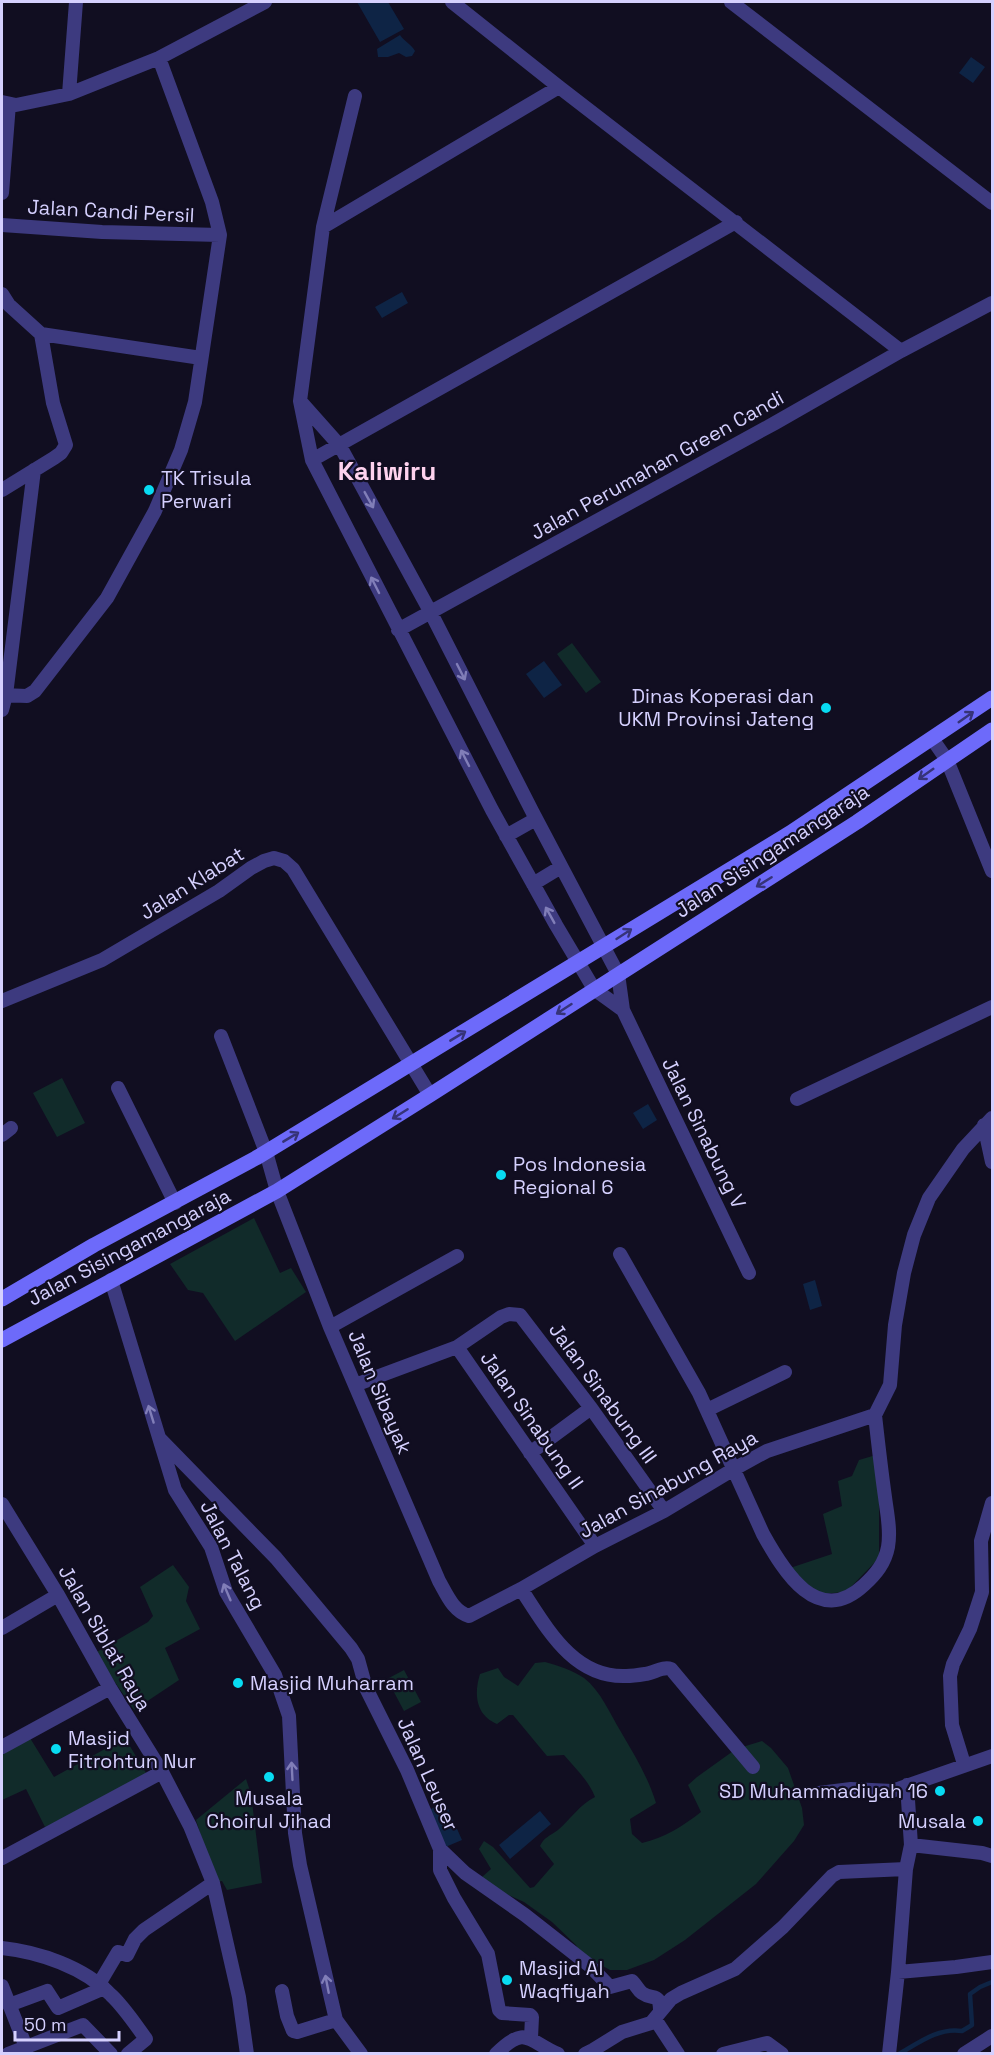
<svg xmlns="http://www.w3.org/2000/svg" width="994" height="2055" viewBox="0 0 994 2055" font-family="'Space Grotesk',sans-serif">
<rect width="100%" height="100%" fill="#110e21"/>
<path fill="#112b2a" d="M572,643l29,39 -15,11 -29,-39z
M62,1078l23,45 -28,14 -24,-44z
M254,1218l26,55 11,-5 15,24 -71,49 -32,-48 -15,-3 -18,-26z
M876,1455l3,28v75l-33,34 -27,2 -18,-13 -11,-13 42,-14 -9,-40 19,-8 -4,-25 14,-5 7,-16z
M173,1565l16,22 -3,14 14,28 -35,19 14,32 -45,30 -39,-57 53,-31 5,-6 -13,-29z
M545,1662c14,4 27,8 39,16 17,13 26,36 37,54 14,24 27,45 35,71l-26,16 2,15 10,9c22,-5 41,-17 59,-31l-13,-27 9,-8 39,-28 26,-8 9,7 17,20 14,40 2,17 -10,16 -38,43 -71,56 -31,20 -27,10h-17l-29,-16 -5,-9 -24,-23 -28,-20 -33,-15 -9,-10 9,-8 -12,-20 5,-8 9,6 37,41 4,-1 20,-23 -14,-18c4,-9 10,-10 18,-16 13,-11 21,-25 37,-33 -6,-16 -20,-29 -31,-42l-17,1 -34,-41h-4l-12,9c-22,-9 -23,-31 -17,-50l18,-6 6,9 14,9 17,-23z
M404,1670l17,32 -17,9 -17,-32z
M30,1738l24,39 71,-39 24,40 -104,49 -19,-38 -24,11v-47z
M246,1779l5,15 11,89 -35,7 -5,-9 -7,1 -19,-62z"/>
<path fill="#0e2445" d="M357,2h31l16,27 -24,13z
M400,35c5,7 11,9 15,16l-3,5 -6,1 -7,-4 -11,4h-10l-1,-8z
M971,57l14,10 -12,16 -14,-10z
M402,292l6,11 -26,15 -7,-11z
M544,661l18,24 -18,13 -18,-24z
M648,1104l9,16 -14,9 -10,-16z
M815,1280l7,26 -12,4 -7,-26z
M445,1802l17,38 -19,8 -16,-37z
M540,1811l11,13 -41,35 -11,-14z"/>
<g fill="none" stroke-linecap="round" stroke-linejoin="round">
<path stroke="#0e2445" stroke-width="4.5" d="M899,2054c19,-11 40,-27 63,-23l10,-6 -2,-31 10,-7 12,-5"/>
<path stroke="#3d3a7f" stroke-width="14" d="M452,2l107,85 342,264
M731,2l261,201
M69,94l7,-92
M355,96l-32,131 -23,174 12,59 180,350 64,115 38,64 29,21
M2,102l14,3 53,-11 90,-36 106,-56
M2,193l7,-89
M2,225l100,7 118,3
M323,227l236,-140
M2,294l7,11 32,29 160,24
M300,401l40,45 91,167 102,200 85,161 5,36 126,263
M312,460l424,-238
M2,490l52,-32 7,-5 5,-8 -13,-42 -12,-69
M398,630l377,-207 126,-72 91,-48
M2,695l25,1 8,-5 72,-93 48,-87 26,-61 14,-48 25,-167 -8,-33 -53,-144
M2,710l4,-15 28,-225
M933,740l14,20 45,111
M506,836l30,-17
M533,884l28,-17
M2,1001l100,-41 117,-69 32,-23 13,-7 10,-3 10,3 9,8 137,226
M221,1036l45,116 11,39 53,136 109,254c8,14 14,30 30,35l52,-27 74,-43 69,-35 70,-42 33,-18 108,-36 15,-30 5,-60 9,-52 10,-38 15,-37 34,-49 29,-31
M118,1088l57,115
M797,1099l195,-92
M984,1125l8,37
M2,1135l9,-7
M620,1254l79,139 64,141c21,38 55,94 101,51 12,-11 21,-22 24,-38 3,-17 -1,-34 -3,-50 -4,-28 -7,-55 -10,-82
M111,1280l64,210 36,57 15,45 49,83 14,41 6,117 5,32 36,155 25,34
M330,1327l127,-71
M457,1347l138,199
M355,1385l102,-38 44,-30 8,-3 11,1 71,93 73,103
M707,1410l78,-38
M160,1439l116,119 75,90 7,11 8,29 41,82 33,79 25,24 60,42 65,51 20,21 22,-6c4,4 6,9 10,12 11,8 18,-2 18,19
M530,1453l61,-45
M2,1504l56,91 52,93 52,84 28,54 23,57 26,114 8,57
M521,1589c26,39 52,89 105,87 7,0 13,-1 19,-2 9,-1 18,-8 26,-5l82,98
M2,1628l56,-33
M2,1747l108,-59
M964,1764l-12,-39 -2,-49 3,-12 17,-35 12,-37 -1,-51 11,-38
M819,1793l32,-4 41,2 100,-35
M911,1845l71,8 10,3
M440,1849v21l14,28 34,56 11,56 3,3 28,2 2,2 -1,21
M2,1858l160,-86
M2,1948c37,4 82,19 109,47 13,12 24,29 35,44l-18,15
M898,1972l58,-5 36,-5
M99,1984l19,-32 9,3 8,-16 9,-9 69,-47
M2,1986l24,61
M282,1991l5,25 6,15 4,1 39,-12
M9,2005l38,-14 11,17 46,-20
M655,2019l23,35
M8,2054l75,-29 28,29
M496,2054c30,-30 32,-13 62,0
M585,2054l8,-4 29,-18 29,-9 20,-24 10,-6 54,-24 48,-42 49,-51 7,-4 67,-3
M723,2054l44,-11 15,11
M889,2054l9,-82 8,-103 5,-24 -4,-60
M964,2054l28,-18"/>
<path stroke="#6d6afa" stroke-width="15" d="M2,1299l92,-54 162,-87 534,-325 202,-135
M2,1340l275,-149 153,-96 427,-273 135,-92"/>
</g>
<defs><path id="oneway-shaft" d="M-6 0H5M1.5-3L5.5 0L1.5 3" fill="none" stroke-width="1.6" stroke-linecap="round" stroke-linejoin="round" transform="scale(1.5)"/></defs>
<g stroke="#817eb8">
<use href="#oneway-shaft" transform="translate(369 500) rotate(61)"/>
<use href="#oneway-shaft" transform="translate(375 585) rotate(-117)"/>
<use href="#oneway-shaft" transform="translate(461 672) rotate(63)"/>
<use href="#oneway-shaft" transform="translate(465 758) rotate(-117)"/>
<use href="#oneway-shaft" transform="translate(550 915) rotate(-119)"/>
<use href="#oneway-shaft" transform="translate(151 1414) rotate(-107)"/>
<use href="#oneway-shaft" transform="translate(227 1592) rotate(-113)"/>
<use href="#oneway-shaft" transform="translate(292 1771) rotate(-93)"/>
<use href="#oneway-shaft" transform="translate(327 1984) rotate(-101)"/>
</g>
<g stroke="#363378">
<use href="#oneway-shaft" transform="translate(966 717) rotate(-35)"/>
<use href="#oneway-shaft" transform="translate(926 774) rotate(145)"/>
<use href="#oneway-shaft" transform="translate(764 882) rotate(148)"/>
<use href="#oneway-shaft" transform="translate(624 934) rotate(-33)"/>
<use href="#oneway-shaft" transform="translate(564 1009) rotate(147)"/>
<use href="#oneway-shaft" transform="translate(458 1036) rotate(-31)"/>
<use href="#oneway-shaft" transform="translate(400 1114) rotate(148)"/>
<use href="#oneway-shaft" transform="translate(291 1137) rotate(-31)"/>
</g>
<g fill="#08dbf2" stroke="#110e21" stroke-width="2">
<circle cx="149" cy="490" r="6"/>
<circle cx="826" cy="708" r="6"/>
<circle cx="501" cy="1175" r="6"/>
<circle cx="238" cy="1683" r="6"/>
<circle cx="56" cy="1749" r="6"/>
<circle cx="269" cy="1777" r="6"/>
<circle cx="940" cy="1791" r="6"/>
<circle cx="978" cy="1821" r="6"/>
<circle cx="507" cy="1980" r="6"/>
</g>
<g text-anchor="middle" stroke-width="4.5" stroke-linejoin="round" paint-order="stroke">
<g font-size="20" fill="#d5d0fe" stroke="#110e21">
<text transform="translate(111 211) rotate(3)" y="7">Jalan Candi Persil</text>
<text transform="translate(657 465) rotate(-29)" y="7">Jalan Perumahan Green Candi</text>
<text transform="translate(772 851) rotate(-33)" y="7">Jalan Sisingamangaraja</text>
<text transform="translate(192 883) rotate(-32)" y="7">Jalan Klabat</text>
<text transform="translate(704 1133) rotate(64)" y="7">Jalan Sinabung V</text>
<text transform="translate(129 1247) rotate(-28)" y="7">Jalan Sisingamangaraja</text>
<text transform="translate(380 1392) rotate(67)" y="7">Jalan Sibayak</text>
<text transform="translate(603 1393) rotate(54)" y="7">Jalan Sinabung III</text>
<text transform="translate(532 1420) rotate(55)" y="7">Jalan Sinabung II</text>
<text transform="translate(668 1484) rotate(-29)" y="7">Jalan Sinabung Raya</text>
<text transform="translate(233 1555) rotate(63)" y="7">Jalan Talang</text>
<text transform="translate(105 1638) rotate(60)" y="7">Jalan Siblat Raya</text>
<text transform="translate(428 1774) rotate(66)" y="7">Jalan Leuser</text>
</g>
<g font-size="20" fill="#d5d0fe" stroke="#110e21" text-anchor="start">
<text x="161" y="485">TK Trisula<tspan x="161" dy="23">Perwari</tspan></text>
<text x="814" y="703" text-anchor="end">Dinas Koperasi dan<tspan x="814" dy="23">UKM Provinsi Jateng</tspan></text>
<text x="513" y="1171">Pos Indonesia<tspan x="513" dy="23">Regional 6</tspan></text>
<text x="250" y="1690">Masjid Muharram</text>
<text x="68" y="1745">Masjid<tspan x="68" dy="23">Fitrohtun Nur</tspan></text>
<text x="928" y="1798" text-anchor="end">SD Muhammadiyah 16</text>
<text x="269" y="1805" text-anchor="middle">Musala<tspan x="269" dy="23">Choirul Jihad</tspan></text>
<text x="966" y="1828" text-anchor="end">Musala</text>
<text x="519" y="1975">Masjid Al<tspan x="519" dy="23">Waqfiyah</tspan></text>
</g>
<g font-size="26" font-weight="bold" fill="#fed2ee" stroke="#110e21">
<text x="387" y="480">Kaliwiru</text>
</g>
</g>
<rect width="994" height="2055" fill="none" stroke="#d5d0fe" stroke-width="6"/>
<path d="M15 2031v9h104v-9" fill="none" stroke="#d5d0fe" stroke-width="3"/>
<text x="24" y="2031" font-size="18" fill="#d5d0fe" stroke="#110e21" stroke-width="4.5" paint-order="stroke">50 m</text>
</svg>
